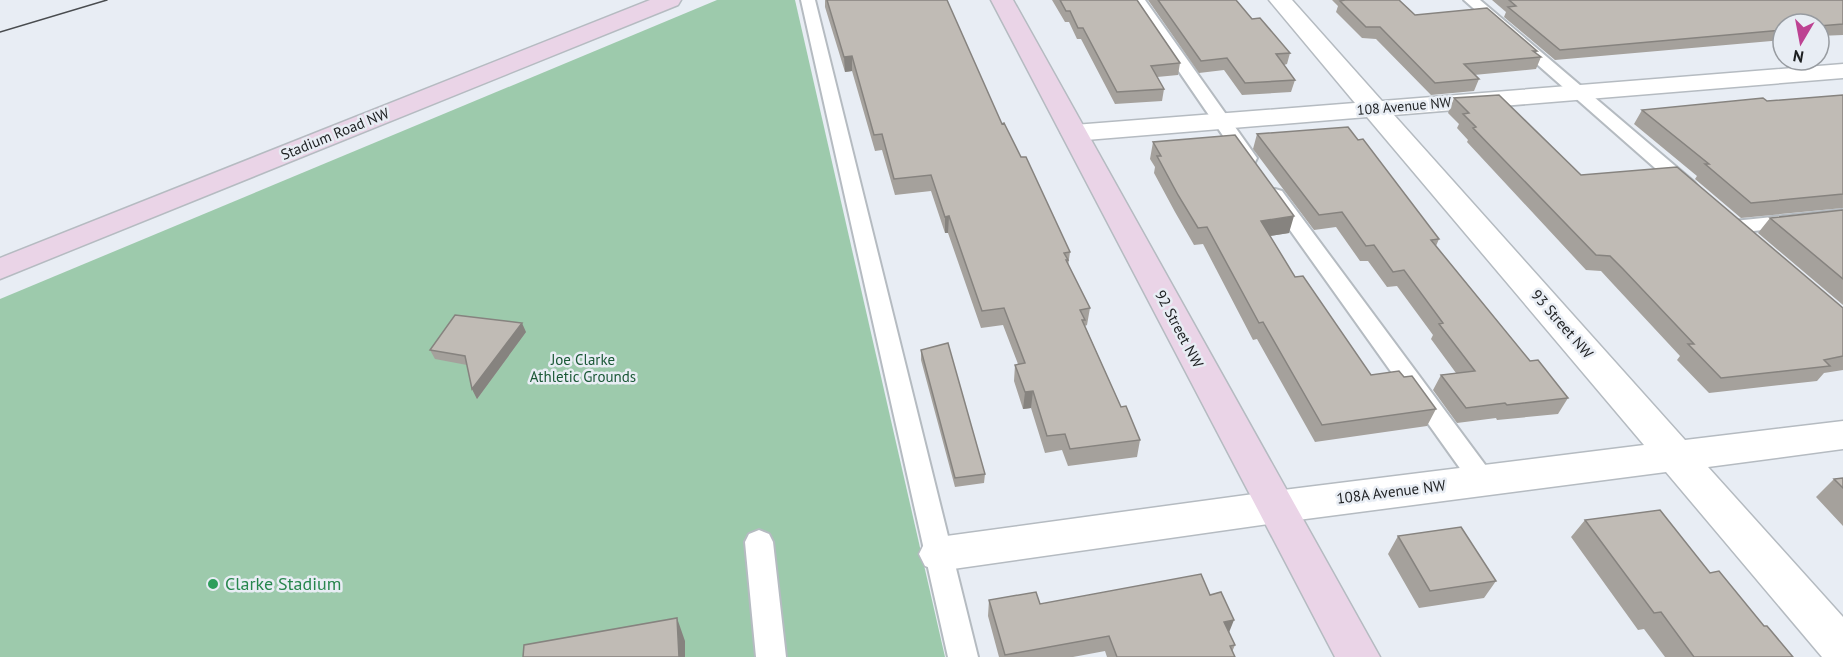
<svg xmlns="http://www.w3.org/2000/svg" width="1843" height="657" viewBox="0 0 1843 657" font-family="'PT Sans',sans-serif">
<rect width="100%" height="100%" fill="#e8edf4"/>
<path fill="#9dcaac" d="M717,0h78l150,657h-945v-358z"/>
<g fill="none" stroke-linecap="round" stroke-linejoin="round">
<g stroke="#b5bbc1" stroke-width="4">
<path id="lane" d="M801,0h14l163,657h-30z
M1130,0h15l112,158 -2,4h-14z
M1464,0h16l214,182 3,4 -3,4h-14z
M1275,189l7,2 210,283 4,7 -4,7 -9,3 -9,-3 -209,-293 3,-4z
M1843,210v12l-109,11 -7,-2 -3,-4 3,-4 7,-2z
M759,530l10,4 4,8 13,115h-30l-11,-115 4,-8z"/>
</g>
<g stroke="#b5bbc1" stroke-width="3">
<path id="street" d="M1269,0h23l90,101 461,-37v14l-449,37 291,325 158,-19v28l-135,18 135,150v40h-21l-156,-185 -391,51 -336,48 -14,-5 -6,-12 6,-12 14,-5 336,-46 369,-46 -277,-328 -293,24 -9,-2 -4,-6 4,-6 9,-2 281,-22z"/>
</g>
<g stroke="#b5bbc1" stroke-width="3">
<path id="secondary" d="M650,0h31l-3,5 -678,274v-21z
M991,0h22l367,657h-45z"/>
</g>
<use href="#lane" fill="#fff" fill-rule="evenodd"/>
<use href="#street" fill="#fff" fill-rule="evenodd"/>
<use href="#secondary" fill="#ead4e7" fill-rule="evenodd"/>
<path stroke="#494c4f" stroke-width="1.5" d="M0,32l107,-32"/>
</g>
<path fill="#a5a19c" d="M825,0h2l175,124 19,33 49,95 -2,14 22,42 -3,17 -2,1 36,81 19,33 -3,17 -69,9 -6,-16 -17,3 -14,-45 -8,1 -9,-28 1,-16 3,-1 -15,-39 -22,3 -33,-95h-3l-14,-42 -36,4 -13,-45 -7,1 -23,-80 -7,1 -20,-65z
M1052,0h85l43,63 -2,12 -21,2 7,12 -2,12 -47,3 -34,-65h-4l-8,-17h-4z
M1148,0h88l16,19 38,34 -3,11 -3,1 11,15 -4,12 -49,3 -18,-25 -25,3z
M1332,0h67l16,15 122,36 -1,2 5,4 -5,12 -62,6 5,4 -5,12 -43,4 -55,-56 -14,-1 -26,-26 2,-6z
M1492,0h351v35l-24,1v-12h-36v16l-228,20 -51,-43 2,-5z
M1843,95v113l-102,10 -46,-39 2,-3 -63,-52 8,-14 125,-9z
M1454,98l127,77 262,133v62l-19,3 -7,8 -108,12 -32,-33 3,-4 -67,-72 -12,-13 -15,-1 -119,-128 1,-2 -11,-12 2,-4 -11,-11z
M1257,134l182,105 -3,7 94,115 38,37 -10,16 -61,6 -1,-2 -39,5 -24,-33 8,-15 15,-2 -25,-34 2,-4 -36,-49 -10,1 -19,-26h-8l-24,-34 -22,3 -61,-81z
M1153,142l136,91 -19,3 25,41 76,98 33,2 32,32 -9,17 -112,16 -58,-103 -4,1 -50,-96 -9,1 -19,-33 -21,-39 1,-6 -5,-8z
M1843,210v95l-85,-72 12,-15z
M526,332l-49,67 -5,-10 -5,-24 -32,-6 -5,-9z
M921,350l64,124 -1,9 -29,4 -34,-127z
M1843,478v48l-27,-29 18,-18z
M1585,520l125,53 83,84h-128l-21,-28 -6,1 -67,-93z
M1398,536l98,45 -12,17 -65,10 -31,-54z
M1210,595l25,50 -3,7 3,5h-128l-2,-6 -32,6h-74l-11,-41 1,-16 51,4z"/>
<path fill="#86837f" d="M852,56v15l-7,1 -1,-15z
M949,216l-1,17h-3v-16z
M1294,216l-5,17 -33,5 5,-17z
M522,323l4,9 -49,67 -5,-10z
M1033,391l-2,17 -8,1 2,-17z
M677,618l8,23v16h-6z
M1234,620l-6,15 -4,-13z"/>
<path fill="#c0bbb5" stroke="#86837f" stroke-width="1.5" d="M827,0h120l55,124 2,-1 17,34h5l44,95 -6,1 4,7h-2l24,48 -10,2 5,10h-3l39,87 5,-1 14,34 -70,9 -5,-15 -18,2 -14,-45 -8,1 -10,-27 10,-2 -21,-55 -22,3 -33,-95 -4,1 -14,-42 -37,4 -12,-45 -8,1 -22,-79 -8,1z
M1060,0h77l43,63 -29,3 13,23 -47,3 -34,-64h-5l-8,-17h-4z
M1158,0h78l16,19 8,-1 30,35 -14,1 19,26 -50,3 -18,-25 -26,3z
M1345,0h54l16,15 72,-7 50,43h-4l8,6 -77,7 15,15 -44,4 -55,-56h-14l-26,-26z
M1509,0h334v24l-24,2v-2h-36v6l-223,20 -52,-43 8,-1z
M1499,95l82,80 96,-8 166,141v48l-19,4 6,6 -109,12 -33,-34h6l-71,-75 -13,-13 -14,-1 -123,-127 3,-1 -13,-13 6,-1 -15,-15z
M1843,95v99l-92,9 -46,-39h4l-67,-54 121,-12 4,3z
M1348,127l10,13 5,-1 76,100 -8,1 99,121 8,-1 30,38 -61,7 -2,-2 -39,5 -25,-33 34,-4 -36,-47 4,-1 -39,-53 -11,2 -19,-27 -8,1 -24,-34 -23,3 -62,-81z
M1235,135l59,81 -33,5 34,56 8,-1 68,99 28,-4 5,6 8,-1 24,33 -114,16 -59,-103 -4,1 -52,-96 -9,1 -20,-33 -21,-39h4l-8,-14z
M1843,210v69l-73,-61z
M455,315l67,8 -50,66 -7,-33 -35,-6z
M948,343l37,131 -30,4 -34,-128z
M1843,478v10l-9,-9z
M1660,510l50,63 9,-2 45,55h3l26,31h-99l-33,-45 -7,1 -69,-93z
M1461,527l35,54 -66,10 -32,-55z
M1201,574l9,21 11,-3 13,28 -10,2 11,23 -5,1 5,11h-118l-8,-21 -104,19 -16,-55 47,-8 4,12z
M677,618l2,39h-156l1,-12z"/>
<circle fill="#2e9e5b" stroke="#e8edf4" stroke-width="2" cx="213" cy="584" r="6"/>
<g text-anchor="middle" stroke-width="5" stroke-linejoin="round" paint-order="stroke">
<g font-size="14" fill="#1d1f21" stroke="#e8edf4">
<text transform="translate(1404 106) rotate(-5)" y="5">108 Avenue NW</text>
</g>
<g font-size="15" fill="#1d1f21" stroke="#e8edf4">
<text transform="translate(335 134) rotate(-22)" y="5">Stadium Road NW</text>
<text transform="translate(1562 324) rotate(49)" y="5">93 Street NW</text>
<text transform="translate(1179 329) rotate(62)" y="5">92 Street NW</text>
<text transform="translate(1391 492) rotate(-7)" y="5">108A Avenue NW</text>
</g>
<g font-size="15" fill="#1a5836" stroke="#e8edf4">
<text x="583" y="365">Joe Clarke<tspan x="583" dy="17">Athletic Grounds</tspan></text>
</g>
<g font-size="18" fill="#27864d" stroke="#e8edf4" text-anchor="start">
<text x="225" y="590">Clarke Stadium</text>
</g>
</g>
<g transform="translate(1801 42) rotate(190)"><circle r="28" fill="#e8edf4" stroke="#979ba0" stroke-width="1.5"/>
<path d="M0-4.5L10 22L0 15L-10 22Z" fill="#bd4292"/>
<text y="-9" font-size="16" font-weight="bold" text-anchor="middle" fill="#1d1f21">N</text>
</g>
</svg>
